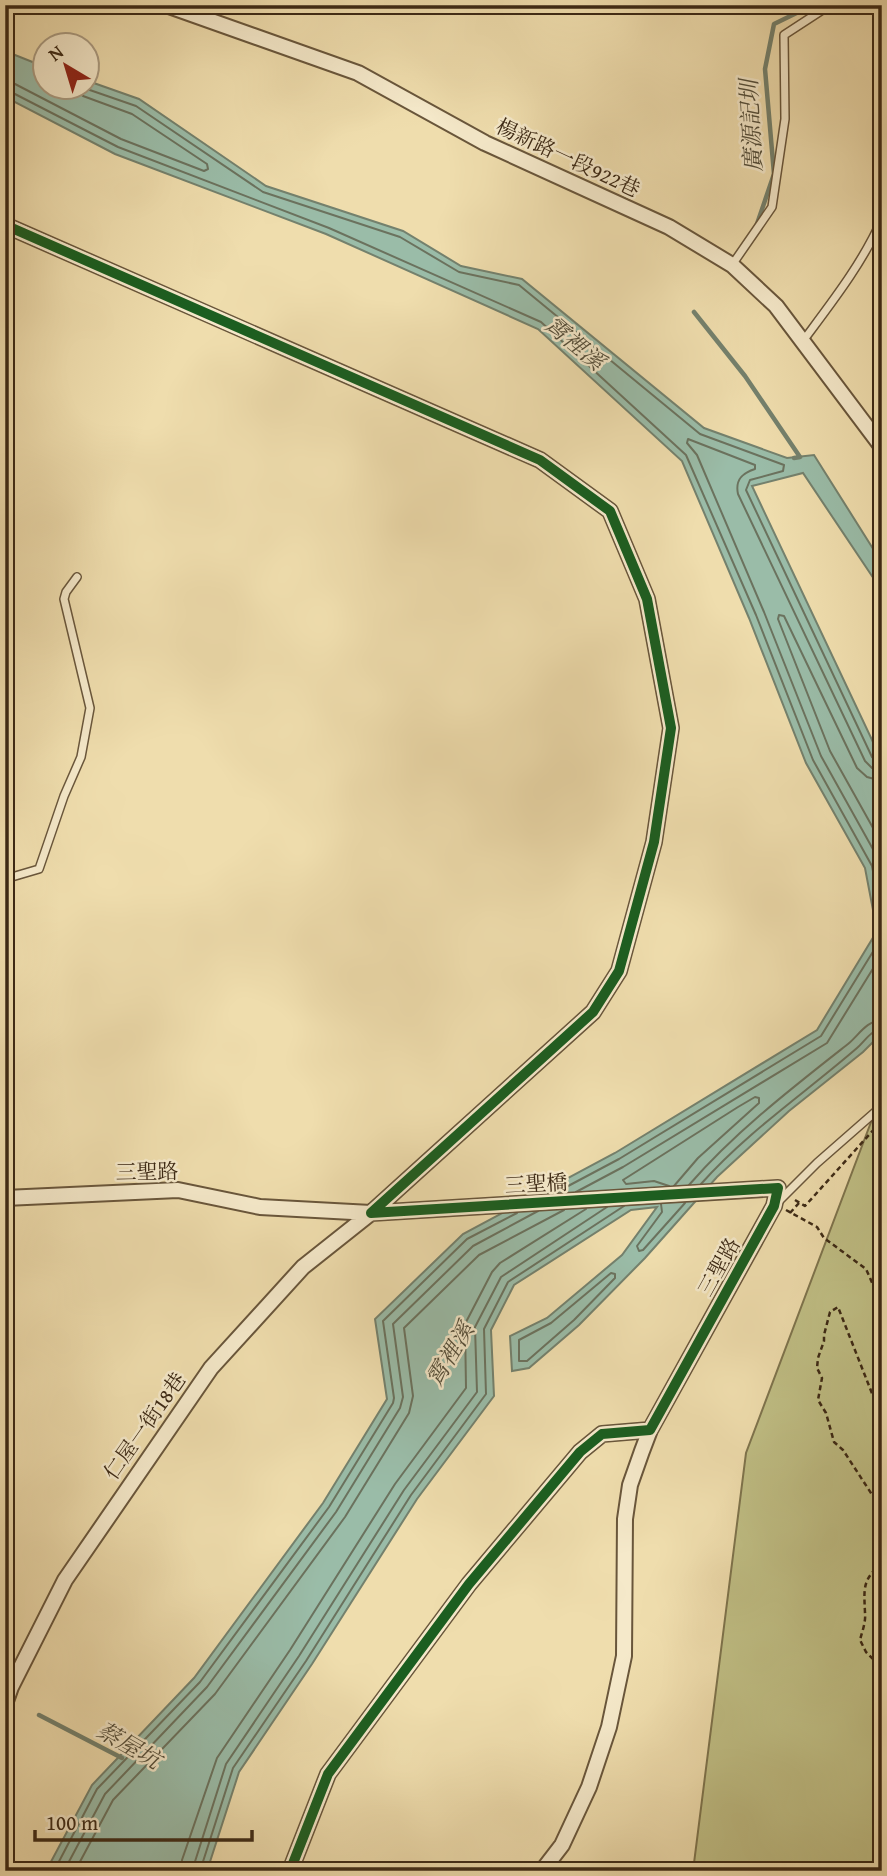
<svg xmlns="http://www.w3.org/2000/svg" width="887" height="1876" viewBox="0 0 887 1876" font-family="'Gentium Book Plus','Noto Serif TC',serif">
<rect width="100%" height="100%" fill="#efddad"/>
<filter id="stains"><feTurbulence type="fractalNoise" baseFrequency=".00286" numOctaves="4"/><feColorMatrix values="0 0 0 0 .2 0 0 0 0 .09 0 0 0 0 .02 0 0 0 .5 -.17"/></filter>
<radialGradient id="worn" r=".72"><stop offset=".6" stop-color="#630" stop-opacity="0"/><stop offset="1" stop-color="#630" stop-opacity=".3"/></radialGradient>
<path fill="#c0bf85" stroke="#7e744d" stroke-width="2" d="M882,1093v778h-189l53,-418z"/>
<path fill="#9abca8" stroke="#74816d" stroke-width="2" d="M5,51l40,16 1,21h42v-7l51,18 127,87 137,45 58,35 61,13 182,149 83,30 27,-3 68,108v28l-79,-118 -51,13 130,275v272l-19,19 -74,59 -72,66 -72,81 -66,67 -50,43 -17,3 -2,-35 37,-18 75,-63 35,-48 -26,3 -117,75 -23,45 3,66 -77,103 -105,165 -73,108 -32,99h-161l46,-86 102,-107 129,-175 64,-104 -12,-80 88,-85 152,-81 202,-123 60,-99 -12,-63 -59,-105 -57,-145 -67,-157 -144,-132 -212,-95 -211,-80 -110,-57z"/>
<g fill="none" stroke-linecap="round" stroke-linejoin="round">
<path stroke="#6b725e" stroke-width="2" d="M5,82l10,2 106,55 83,32 4,-2 -1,-5 -75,-50 -49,-18 -10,-8
M84,88l52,18 127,86 137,45 59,35 60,13 181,149 84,31 -1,6 -33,9 -4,10 126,267 4,4 6,1
M5,91l6,1 107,55 211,81 212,94 145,133 70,160 57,145 59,106 10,52
M882,770l-10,-2 -7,-7 -127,-267c-3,-14 4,-21 17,-25v-4l-67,-26 -1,4 10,12 67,157 57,144 58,104 3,10
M882,781l-15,-4 -10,-9 -73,-152 -5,-1 -1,4 52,132 52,93
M701,1184c46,-52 104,-91 156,-136 8,-7 14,-18 25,-19
M689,1185c46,-53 103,-97 159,-141 11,-9 18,-23 34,-24
M669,1186l-15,-5 -28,3 -3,-4 115,-73 17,-10 4,1v5l-61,55 -24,28
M576,1192l47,-25 204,-124 55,-89
M555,1193l64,-34 202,-123 61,-99
M661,1204l1,8 -25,34 2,5 4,-1 42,-47
M611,1273l4,1v4l-41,42 -47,41h-8v-21l32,-17z
M54,1871l43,-82 103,-107 129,-175 64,-104 1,-5 -11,-77 84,-82 50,-26
M64,1871l41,-77 102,-107 129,-175 64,-104 3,-11 -10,-73 80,-78 65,-35
M75,1871l38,-71 102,-106 130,-177 64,-104 4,-17 -9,-68 75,-73 85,-45
M181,1871l1,-11 35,-102 73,-108 105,-166 71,-96 -1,-64 27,-52 8,-9 86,-54
M192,1871l34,-107 73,-108 105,-166 73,-98 -2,-65 26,-50 106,-70
M200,1871l33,-103 73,-107 105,-166 75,-101 -2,-65 24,-47 116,-76"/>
<path stroke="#74816d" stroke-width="4.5" d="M757,224l17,-50 -9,-105 9,-45 39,-19
M694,312l51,64 55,81 -6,1
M39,1715l83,43"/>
<g stroke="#69563b" stroke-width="10">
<path id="lane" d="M732,265l40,-58 13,-88 -1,-84 46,-30
M803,341c29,-39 59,-77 79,-122
M5,879l34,-10 25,-73 17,-39 9,-49 -26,-109 2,-7 11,-15
M777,1203l40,-40 65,-57"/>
</g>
<g stroke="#69563b" stroke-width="18">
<path id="street" d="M166,5l192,68 127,70 184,84 63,38 44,41 106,141
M5,225l535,235 70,51 37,88 24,129 -17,114 -35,129 -26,41 -222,201 -68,54 -92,101 -146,212 -54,107 -6,17
M5,1198l173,-8 82,17 111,6 407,-25 -4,18 -124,224 -8,21 -12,34 -5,34 -1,137 -15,71 -20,60 -27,58 -20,26
M290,1871l38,-97 141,-190 111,-132 22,-18 48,-4"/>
</g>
<path stroke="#3c2915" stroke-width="2.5" stroke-dasharray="5 3.5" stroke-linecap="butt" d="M795,1200l10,6 72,-80
M786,1210l31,17 7,11 42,31 16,36
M790,1213l9,-10
M882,1396l-7,5 -37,-94 -8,5 -6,23v6l-6,17 -1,10 5,10 -4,22 8,13 8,29 9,8 39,60
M882,1563c-20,17 -18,25 -17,50 1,9 -3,19 -5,27l6,12 16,16"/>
<use href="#lane" stroke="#f5e9ca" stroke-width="7"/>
<use href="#street" stroke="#f5e9ca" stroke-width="14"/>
<g stroke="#f5e9ca" stroke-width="15">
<path id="cycleway" d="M5,225l535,235 70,51 37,88 24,129 -17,114 -35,129 -26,41 -222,201
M290,1871l38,-97 141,-190 111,-132 22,-18 48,-4 124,-224 4,-18 -407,25"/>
</g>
<use href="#cycleway" stroke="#1b5e20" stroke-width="10"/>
</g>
<g text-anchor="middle" stroke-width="5" stroke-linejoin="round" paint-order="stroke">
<g font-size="21" fill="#3c2915" stroke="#f5e9ca">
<text transform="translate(568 158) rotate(25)" y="7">楊新路一段922巷</text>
<text transform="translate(147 1172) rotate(-1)" y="7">三聖路</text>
<text transform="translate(536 1184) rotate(-3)" y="7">三聖橋</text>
<text transform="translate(719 1267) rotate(-61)" y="7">三聖路</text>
<text transform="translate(145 1426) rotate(-55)" y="7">仁屋一街18巷</text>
</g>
<g font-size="23" font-style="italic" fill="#544e3a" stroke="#f5e9ca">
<text transform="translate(751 126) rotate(-93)" y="8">廣源記圳</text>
<text transform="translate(575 343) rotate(40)" y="8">霄裡溪</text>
<text transform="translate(450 1354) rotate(-59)" y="8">霄裡溪</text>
<text transform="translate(129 1745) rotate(30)" y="8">蔡屋坑</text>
</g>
</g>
<rect width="887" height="1876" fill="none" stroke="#efddad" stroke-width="28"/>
<rect x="7" y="7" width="873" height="1862" fill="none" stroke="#3c2915" stroke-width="3.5"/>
<rect x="14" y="14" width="859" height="1848" fill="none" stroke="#3c2915" stroke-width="2"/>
<g transform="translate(66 66) rotate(322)"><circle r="33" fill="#f5e9ca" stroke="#ab9c82" stroke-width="2"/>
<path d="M0-5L12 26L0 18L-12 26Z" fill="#8f2418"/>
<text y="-10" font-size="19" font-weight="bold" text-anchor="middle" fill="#3c2915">N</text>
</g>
<path d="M35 1830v10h217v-10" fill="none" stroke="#3c2915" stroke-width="3.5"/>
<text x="46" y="1830" font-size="21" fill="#3c2915" stroke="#f5e9ca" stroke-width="5" paint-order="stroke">100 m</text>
<rect width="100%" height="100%" filter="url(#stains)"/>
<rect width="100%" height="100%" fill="url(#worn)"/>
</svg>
